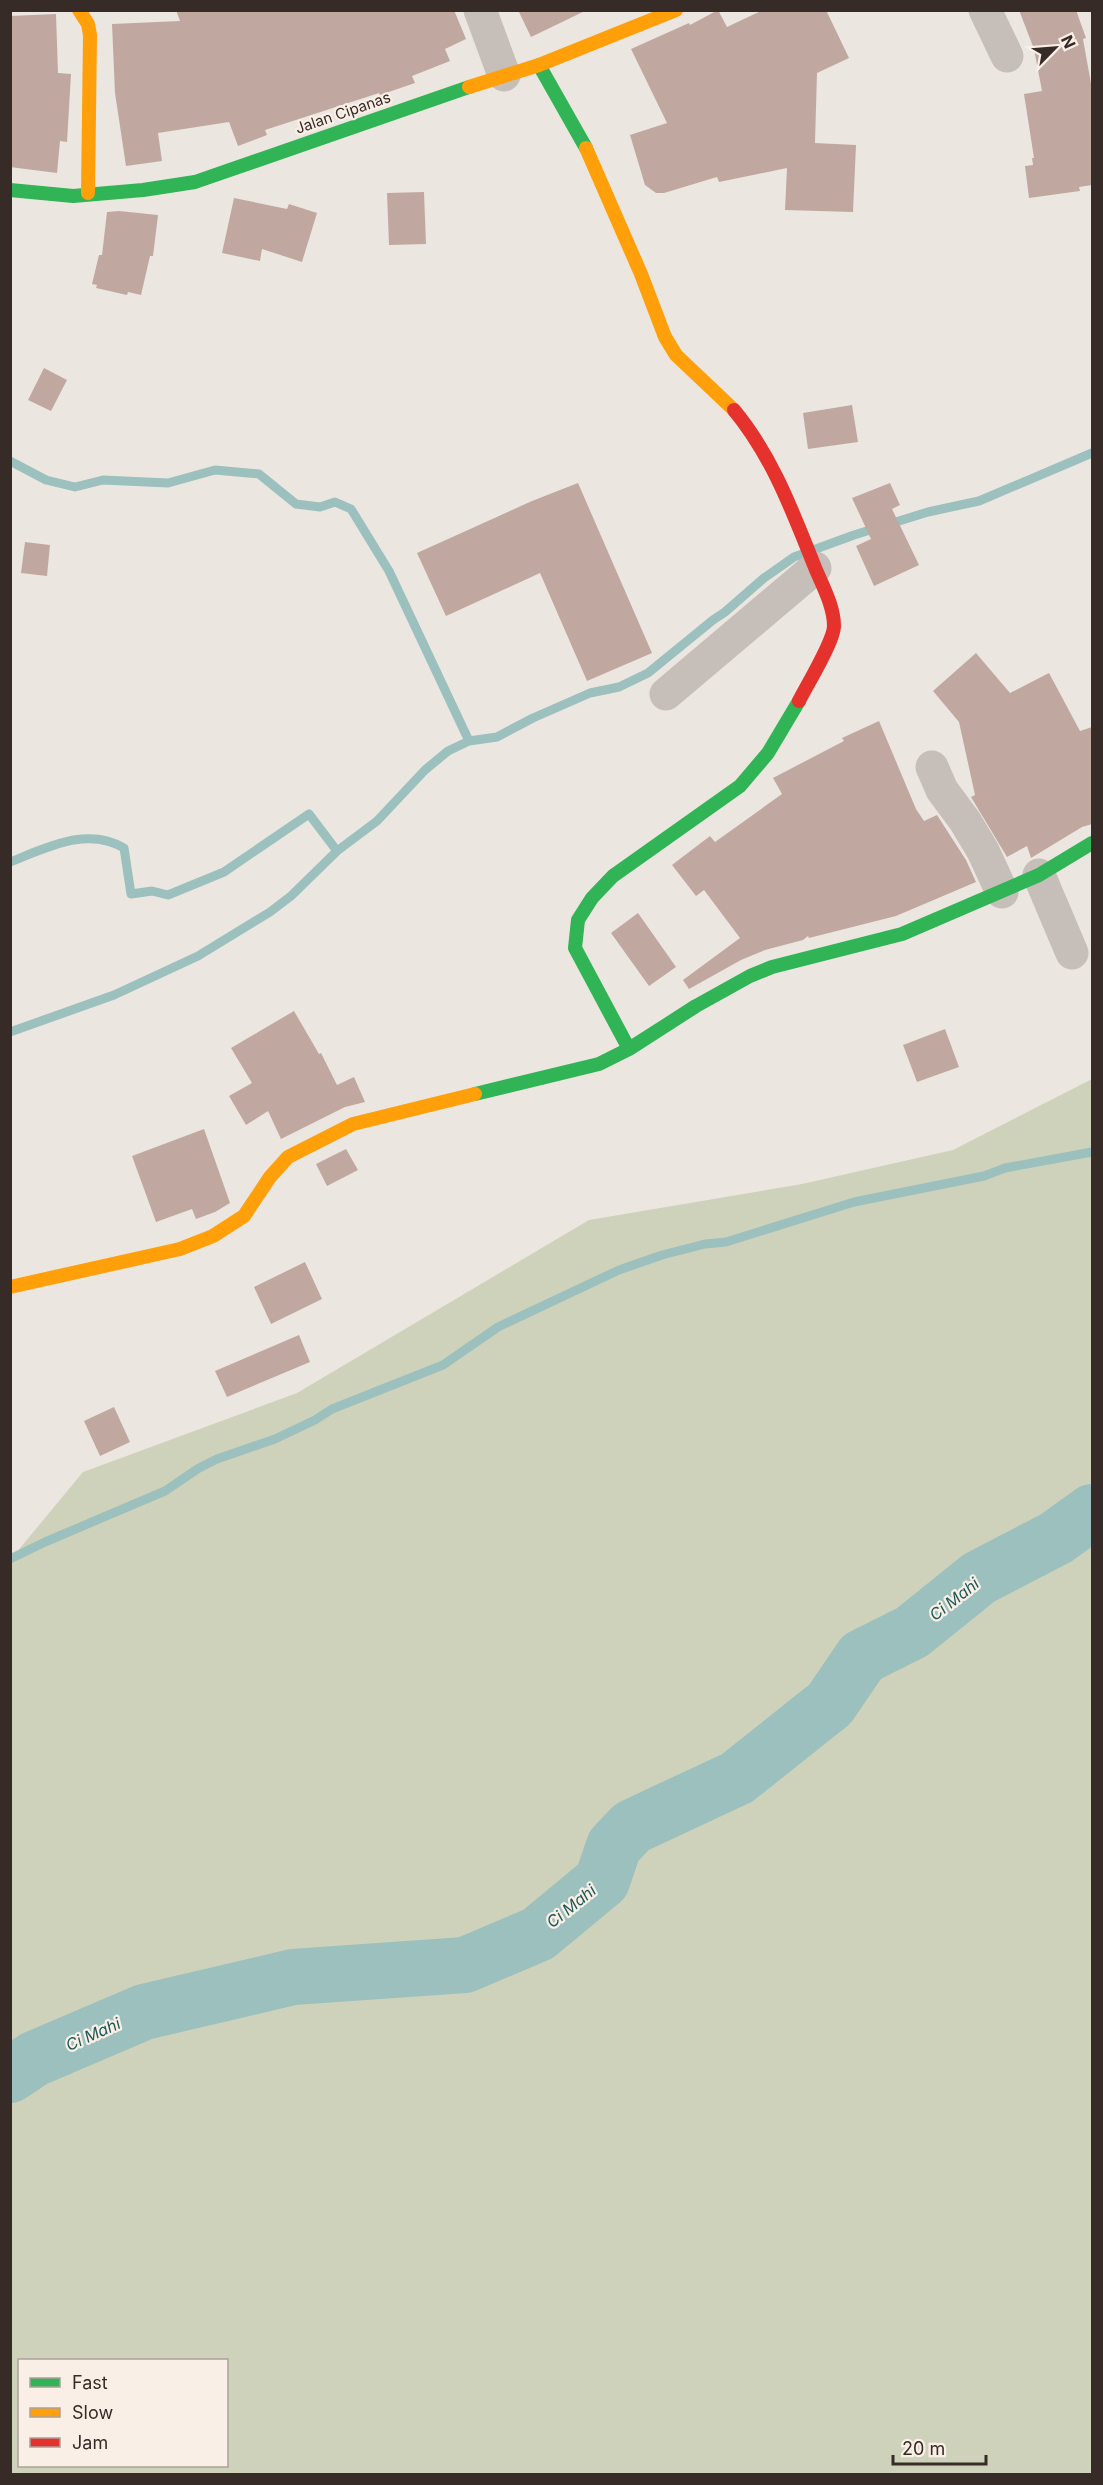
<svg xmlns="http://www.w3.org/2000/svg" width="1103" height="2485" viewBox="0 0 1103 2485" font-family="Inter,sans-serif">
<rect width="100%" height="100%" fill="#ece6e0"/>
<path fill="#cfd2ba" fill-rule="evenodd" d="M1092,1079v1395h-1081v-915l72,-87 214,-79 292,-173 213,-36 151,-34zM20,2360h206v106h-206z"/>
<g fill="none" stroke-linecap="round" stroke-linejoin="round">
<path stroke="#9bc0bd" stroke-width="9" d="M10,461l36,19 29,7 28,-7 65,3 47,-13 44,4 37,30 24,3 15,-5 16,7 38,62 80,170
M10,862c36,-14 77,-36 114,-14l7,46 21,-3 16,4 56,-23 85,-58 28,37
M10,1032l104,-37 84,-39 72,-44 21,-16 46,-45 40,-30 48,-51 23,-19 21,-10 28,-4 36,-19 57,-25 29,-6 29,-14 65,-53 12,-8 39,-34 30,-21 60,-22 74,-23 51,-11 113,-48
M10,1559l35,-17 120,-51 34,-23 18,-9 58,-20 40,-19 17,-11 111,-44 55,-38 121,-57 43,-15 43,-11 21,-2 128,-40 130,-26 21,-8 87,-16"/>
<path stroke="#9bc0bd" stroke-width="56" d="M10,2075l24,-16 110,-47 149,-35 172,-12 73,-31 64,-53 12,-35 18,-19 105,-49 93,-74 32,-47 50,-25 67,-54 77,-40 36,-26"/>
</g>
<path fill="#c0a8a1" d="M176,10h278l12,29 -21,10 5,12 -38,15 3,7 -35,12 -1,-2 -114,37 2,5 -29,11 -9,-24 -71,11 4,28 -36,5 -11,-73 -3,-69 68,-3z
M518,10h69l-56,27z
M718,10l9,17 36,-17h63l23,48 -32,15 -2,70 41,2 -3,67 -68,-2 2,-42 -68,14 -2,-5 -53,16h-8l-11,-8 -15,-50 37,-12 -36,-74 58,-26 1,2z
M1019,10h57l10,28 -3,1 9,50v96l-13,2 1,4 -51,7 -4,-32 8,-1 -1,-7h2l-10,-64 18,-3 -8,-42z
M56,14l2,59 13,1 -4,68 -7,-1 -3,32 -47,-6v-151z
M424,192l2,52 -37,1 -2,-52z
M234,198l53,11 2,-5 28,9 -15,49 -40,-13 -2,12 -38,-8z
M119,211l39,4 -5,41h-3l-9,39 -13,-3 -1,3 -31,-7 1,-3 -5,-1 7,-29h3l5,-43z
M44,368l23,12 -16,31 -23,-11z
M852,405l6,37 -50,7 -5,-36z
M578,483l74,170 -65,28 -47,-108 -94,43 -29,-63 115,-52z
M890,483l10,22 -8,4 27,56 -45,21 -18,-40 15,-7 -19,-41z
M25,542l25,3 -3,31 -26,-3z
M976,653l34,40 39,-20 31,58 12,-4v97l-10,3 -51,31 -4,-12 -20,11 -36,-60 4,-2 -16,-73 -26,-31z
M879,721l37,88 8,12 13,-6 29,45 10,22 -80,34 -87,22 -1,-2 -5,4 -38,10 -24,10 -52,29 -6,-9 57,-42 -36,-48 -8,6 -24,-31 38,-29 5,6 67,-48 -9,-16 71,-37 -2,-3z
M638,913l38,54 -27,19 -38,-53z
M294,1011l25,43 2,-1 16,32 17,-8 11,25 -20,5 -64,32 -13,-28 -22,14 -17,-29 23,-13 -21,-35z
M945,1029l14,38 -42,15 -14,-37z
M204,1129l26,74 -15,9 -19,7 -4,-10 -36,13 -24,-66z
M346,1149l12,21 -31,16 -11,-22z
M305,1262l17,37 -51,25 -17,-37z
M299,1335l11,27 -83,35 -12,-26z
M114,1407l16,35 -30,14 -16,-35z"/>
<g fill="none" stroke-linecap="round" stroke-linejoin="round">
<path stroke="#c5beb9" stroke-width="33" d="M480,10l24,65
M985,10l22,46
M666,694l149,-126
M932,767l10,23 23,31 18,30 19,41
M1039,875l33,78"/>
<path stroke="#30b455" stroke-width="14" d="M539,65l47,83
M10,190l63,6 70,-6 52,-8 274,-95
M629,1049l67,-43 54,-30 22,-9 130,-33 137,-59 53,-32
M475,1094l124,-30 30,-15 -54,-101 3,-28 14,-22 21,-22 127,-90 28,-33 31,-52"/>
<path stroke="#ff9f0a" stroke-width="14" d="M79,10l9,14 2,11 -2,158
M469,87l70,-22 137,-55
M586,148l55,126 24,63 11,18 58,55
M10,1287l170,-38 33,-13 31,-20 26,-39 18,-20 65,-33 122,-30"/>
<path stroke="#e5322d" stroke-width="14" d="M734,410c38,46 58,100 80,155 7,18 20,40 20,61 0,15 -27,59 -35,75"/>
</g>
<g text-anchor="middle" stroke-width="4.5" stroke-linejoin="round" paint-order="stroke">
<g font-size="15" fill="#362b27" stroke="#faefe6">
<text transform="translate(343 113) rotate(-19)" y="5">Jalan Cipanas</text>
</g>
<g font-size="16" font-style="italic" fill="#1c5858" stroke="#faefe6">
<text transform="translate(954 1599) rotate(-38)" y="6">Ci Mahi</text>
<text transform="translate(571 1906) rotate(-39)" y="6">Ci Mahi</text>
<text transform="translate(93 2034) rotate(-24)" y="6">Ci Mahi</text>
</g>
</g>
<rect width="1103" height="2485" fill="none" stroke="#362b27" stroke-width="24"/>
<rect x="18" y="2359" width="210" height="108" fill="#faefe6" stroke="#aca19a" stroke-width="1.5"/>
<rect x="30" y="2378" width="30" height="9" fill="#30b455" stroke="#aca19a" stroke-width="1.5"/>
<text x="72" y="2389" font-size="18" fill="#362b27">Fast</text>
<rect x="30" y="2408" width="30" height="9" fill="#ff9f0a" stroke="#aca19a" stroke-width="1.5"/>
<text x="72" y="2419" font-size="18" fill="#362b27">Slow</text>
<rect x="30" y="2438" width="30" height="9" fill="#e5322d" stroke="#aca19a" stroke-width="1.5"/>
<text x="72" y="2449" font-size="18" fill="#362b27">Jam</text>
<g transform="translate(1055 48) rotate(65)" stroke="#faefe6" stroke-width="4.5" paint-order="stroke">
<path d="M0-4.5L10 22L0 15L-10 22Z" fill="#362b27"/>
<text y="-9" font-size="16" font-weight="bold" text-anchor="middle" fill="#362b27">N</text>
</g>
<path d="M893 2455v9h93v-9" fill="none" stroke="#362b27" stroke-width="3"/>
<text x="902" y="2455" font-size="18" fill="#362b27" stroke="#faefe6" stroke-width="4.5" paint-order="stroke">20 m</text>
</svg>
